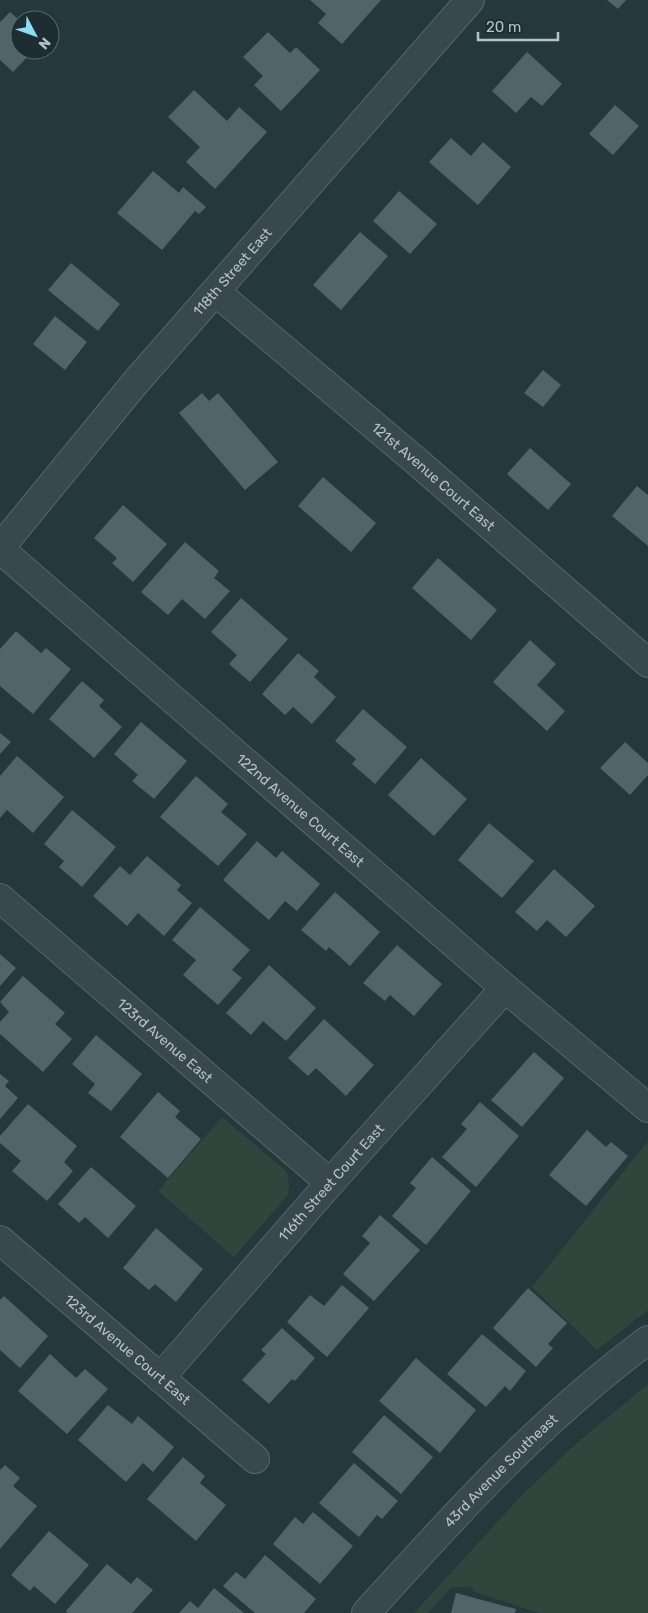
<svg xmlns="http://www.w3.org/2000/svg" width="648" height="1613" viewBox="0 0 648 1613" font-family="Rubik,sans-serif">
<rect width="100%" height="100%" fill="#25383c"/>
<path fill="#2f463d" d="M222,1117l65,55 2,14 -1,9 -54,62 -76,-66z
M648,1141v169l-51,40 -65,-63z
M648,1384v229h-109l-64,-21 -5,-6 -19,2 -23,25h-14l108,-118 56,-53z"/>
<path fill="#50656a" d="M310,0h71l-39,44 -24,-21 8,-9z
M607,0h19l-8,9z
M10,12l10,9v29h14l-21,22 -13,-12v-38z
M268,32l22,21 6,-6 24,23 -39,41 -27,-26 9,-9 -20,-19z
M527,52l35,32 -20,22 -11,-9 -15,16 -24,-22z
M194,90l33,31 12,-14 28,25 -52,57 -29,-27 14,-15 -32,-30z
M615,105l24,21 -26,29 -24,-21z
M451,138l20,18 12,-14 28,25 -33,38 -49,-43z
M153,171l26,22 4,-6 23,20 -7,7 -4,-3 -33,39 -45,-37z
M399,191l38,33 -27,30 -37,-33z
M360,232l28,24 -47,54 -28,-25z
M71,263l49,41 -22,27 -50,-41z
M55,316l32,26 -22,28 -32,-26z
M543,370l18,15 -18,22 -19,-14z
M202,393l7,8 9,-8 60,69 -33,28 -66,-77z
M530,448l41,36 -23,26 -41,-36z
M323,477l53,46 -25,29 -53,-46z
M637,486l11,9v51l-36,-30z
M123,505l44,39 -34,38 -21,-19 5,-5 -23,-20z
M185,542l34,29 -5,7 16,13 -25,28 -23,-20 -14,16 -27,-23z
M438,558l59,52 -26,30 -59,-52z
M241,598l47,41 -38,43 -21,-18 8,-9 -26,-23z
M16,631l25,22 5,-5 25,21 -38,45 -33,-28v-37z
M530,640l26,24 -19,21 28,26 -18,20 -54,-49z
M298,653l21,18 -5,6 22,20 -24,27 -19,-17 -8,8 -23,-21z
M82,681l22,19 -5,6 23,21 -28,31 -45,-39z
M363,709l44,38 -32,37 -23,-20 4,-5 -21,-18z
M141,722l46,39 -33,38 -22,-18 6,-6 -24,-21z
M0,733l11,9 -11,12z
M625,742l23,21v12l-18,20 -30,-27z
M17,756l47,41 -31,36 -26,-23 -7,8v-42z
M421,758l46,41 -33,37 -46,-41z
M196,776l32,28 -7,8 26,22 -29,32 -58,-49z
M72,810l44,37 -34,40 -23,-20 5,-6 -20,-17z
M489,823l45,38 -32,37 -44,-38z
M257,841l19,17 6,-7 38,33 -23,27 -12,-10 -16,19 -46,-40z
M147,856l34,29 -4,5 15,13 -28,33 -26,-23 -11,13 -34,-30 27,-30 10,9z
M554,869l41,37 -29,31 -19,-17 -10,11 -22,-19z
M335,892l45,40 -30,34 -21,-19 -3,4 -25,-21z
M200,907l50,43 -18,20 10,8 -24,27 -35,-30 13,-15 -24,-20z
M397,945l45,39 -28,32 -24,-21 -5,6 -22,-18z
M0,954l16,14 -16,18z
M269,965l47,43 -30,33 -23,-20 -12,14 -25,-22z
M23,976l42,37 -10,11 17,15 -29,33 -43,-38v-12l9,-10 -9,-10z
M324,1019l50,46 -28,31 -30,-28 -8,8 -20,-18z
M96,1035l46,39 -31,37 -23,-18 7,-9 -23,-20z
M534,1052l30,26 -42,49 -31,-27z
M0,1074l9,7 -4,5 13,12 -18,21z
M158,1092l22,19 -5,6 26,22 -33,39 -48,-41z
M480,1102l39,34 -43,51 -34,-30 25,-28 -6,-5z
M28,1104l49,42 -13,16 9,9 -26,30 -35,-30 9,-10 -21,-18v-7z
M587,1130l19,17 5,-5 17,14 -42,50 -37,-31z
M432,1157l39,34 -45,54 -34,-29 24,-28 -6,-5z
M91,1167l45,39 -28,32 -23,-21 -6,6 -21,-19z
M380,1215l40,35 -46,51 -31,-27 27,-31 -8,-7z
M156,1228l47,41 -27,33 -21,-18 -6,6 -26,-22z
M342,1285l27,23 -42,49 -40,-35 23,-27 14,11z
M528,1288l39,35 -19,21 5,4 -17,19 -43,-39z
M4,1296l44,40 -28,32 -20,-18v-50z
M282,1328l33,30 -20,23 -3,-2 -23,25 -27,-24 24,-26 -5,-4z
M482,1334l44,37 -16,20 -5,-5 -19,21 -39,-33z
M50,1354l26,24 9,-9 23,20 -41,45 -49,-43z
M416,1358l60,52 -36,43 -61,-52z
M108,1405l24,19 6,-8 36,31 -21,25 -10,-9 -17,19 -48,-42z
M384,1415l49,42 -32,37 -49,-42z
M183,1457l22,19 -5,7 26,22 -30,36 -49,-42z
M354,1463l44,38 -16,18 -5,-4 -18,22 -40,-34z
M5,1465l15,13 -7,8 24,20 -37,43v-79z
M313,1512l40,34 -33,38 -47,-40 22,-27 8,7z
M49,1531l40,34 -34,39 -21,-18 -4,5 -19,-16z
M265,1555l51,44 -12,14h-49l-32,-27 13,-14 9,7z
M107,1564l24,20 6,-7 16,13 -21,23h-64l-2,-2z
M214,1588l30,25h-65l11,-12 8,7z
M456,1593l60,16 -1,4h-64z"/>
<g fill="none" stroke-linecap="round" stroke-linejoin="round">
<g stroke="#57666b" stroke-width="30">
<g id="minor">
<path id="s1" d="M216,292l199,168 233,203"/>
<path id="s2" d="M0,548l135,-165 335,-383"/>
<path id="s3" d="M0,549l505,439 143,120"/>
<path id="s4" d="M0,898l330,285"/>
<path id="s5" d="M0,1240l255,219"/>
<path id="s6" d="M160,1378l170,-195 175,-195"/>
<path id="s7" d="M366,1613c88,-97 176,-195 282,-273"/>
</g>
</g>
<use href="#minor" stroke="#39484d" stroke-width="28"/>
</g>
<g text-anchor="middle" stroke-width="4" stroke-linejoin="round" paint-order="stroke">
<g font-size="14" fill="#b5c3c8" stroke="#1e2d32">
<text dy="5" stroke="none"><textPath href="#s2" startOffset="361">118th Street East</textPath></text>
<text dy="5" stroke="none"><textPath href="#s1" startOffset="285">121st Avenue Court East</textPath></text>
<text dy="5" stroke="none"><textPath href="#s3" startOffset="398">122nd Avenue Court East</textPath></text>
<text dy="5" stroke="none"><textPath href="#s4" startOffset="218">123rd Avenue East</textPath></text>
<text dy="5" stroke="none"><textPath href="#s6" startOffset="260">116th Street Court East</textPath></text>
<text dy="5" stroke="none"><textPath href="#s5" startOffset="168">123rd Avenue Court East</textPath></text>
<text dy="5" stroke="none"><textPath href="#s7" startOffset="196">43rd Avenue Southeast</textPath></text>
</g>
</g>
<g transform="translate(35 35) rotate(131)"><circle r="24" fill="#1e2d32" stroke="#5a696e"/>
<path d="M0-4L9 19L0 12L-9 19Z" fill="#8fdbf3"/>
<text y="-8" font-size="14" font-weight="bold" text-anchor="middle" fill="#b5c3c8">N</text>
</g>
<path d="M478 32v8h80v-8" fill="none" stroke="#b5c3c8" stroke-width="2.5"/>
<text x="486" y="32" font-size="15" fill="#b5c3c8" stroke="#1e2d32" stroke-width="4" paint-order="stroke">20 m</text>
</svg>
